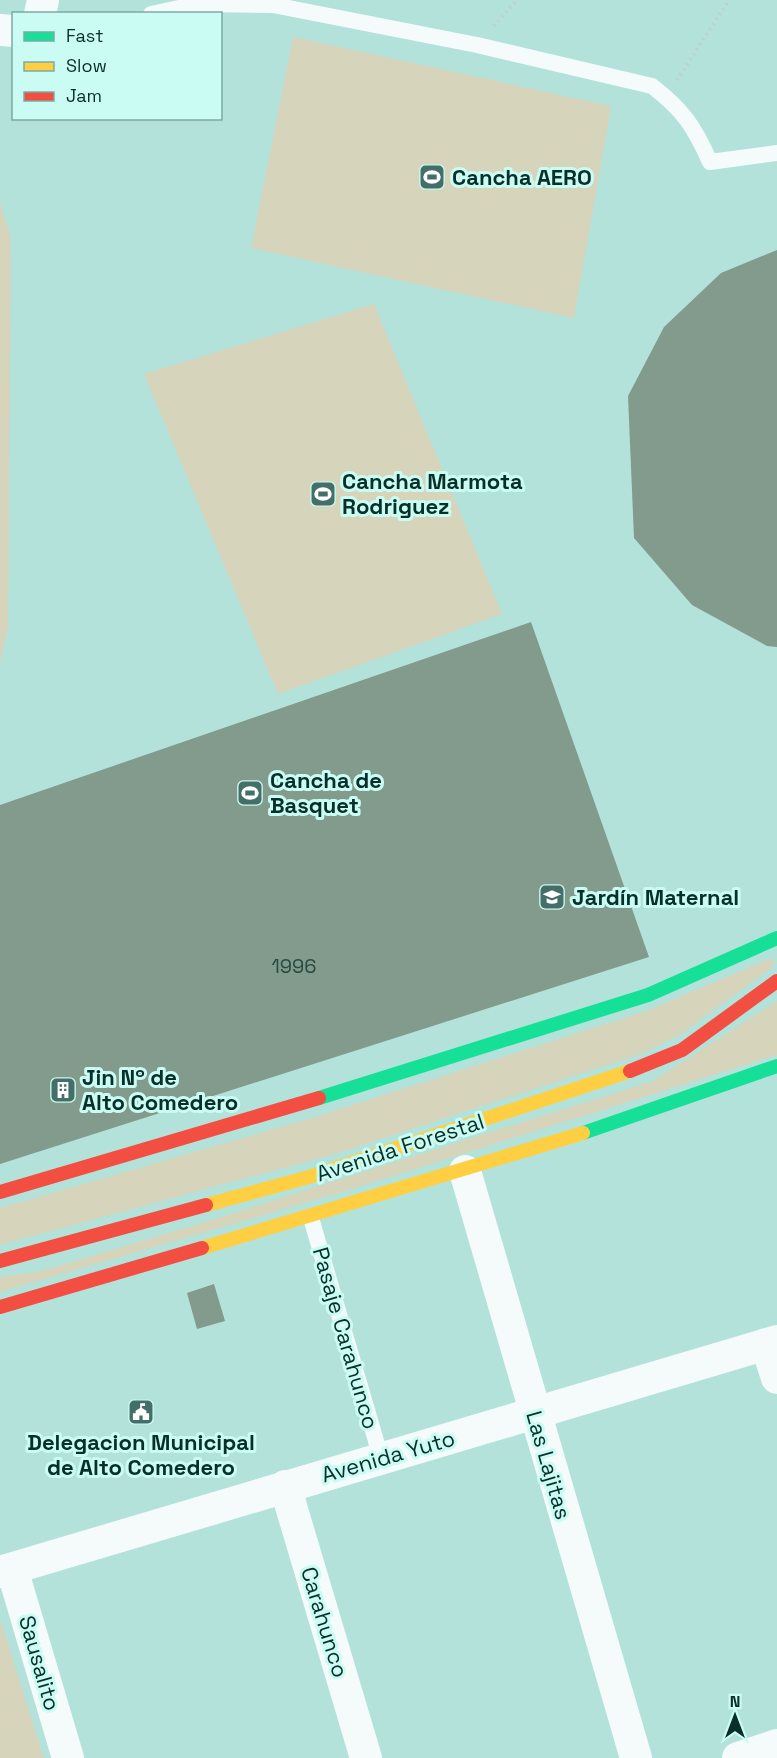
<svg xmlns="http://www.w3.org/2000/svg" width="777" height="1758" viewBox="0 0 777 1758" font-family="'Space Grotesk',sans-serif">
<rect width="100%" height="100%" fill="#b3e2db"/>
<path fill="#d7d4bc" d="M293,37l318,69 -37,212 -323,-70z
M0,203l10,31 1,30 -3,363 -8,36z
M374,304l128,310 -224,80 -134,-320z
M772,958l2,8 -93,68 -40,20 -309,101 -332,90v-37l315,-91 331,-106z
M777,1001v54l-435,137 -342,100v-15l42,-6 179,-54 432,-136z
M0,1622h1l43,136h-44z"/>
<path fill="#839b8c" d="M777,250v397l-10,-1 -75,-41 -58,-67 -6,-142 36,-69 57,-54z
M531,622l118,335 -649,207v-359z
M214,1284l11,37 -28,8 -10,-36z"/>
<g fill="none" stroke-linecap="round" stroke-linejoin="round">
<path stroke="#c0cecc" stroke-width="4" stroke-dasharray="1.5 4.5" stroke-linecap="butt" d="M494,26l23,-26
M677,80l52,-80"/>
<path stroke="#f4fbfa" stroke-width="16" d="M201,4l72,1 204,40 175,41c31,24 42,40 58,76l67,-9
M151,14l61,-13
M311,1218l70,240"/>
<path stroke="#f4fbfa" stroke-width="32" d="M40,14l3,-14
M0,30l14,1
M465,1171l171,587
M766,1344l11,34
M285,1486l81,272
M12,1569l56,189
M0,1572l777,-231
M738,1758l39,-13"/>
<path stroke="#16e098" stroke-width="14" d="M319,1098l329,-103 129,-57
M583,1133l194,-67"/>
<path stroke="#ffcf43" stroke-width="14" d="M206,1205l103,-28 321,-106
M202,1248l381,-115"/>
<path stroke="#f24e42" stroke-width="14" d="M630,1071l52,-21 95,-69
M0,1192l319,-94
M0,1261l206,-56
M0,1307l202,-59"/>
</g>
<defs>
<g id="stadium-square" transform="scale(1.35)"><rect x="-9" y="-9" width="18" height="18" rx="4" fill="#446e68" stroke="#cafcf3"/><path d="M0-5a6.5 5 0 1 0 0 10a6.5 5 0 1 0 0-10ZM-3.5-1.8h7v3.6h-7Z" fill="#fff"/></g>
<g id="school-square" transform="scale(1.35)"><rect x="-9" y="-9" width="18" height="18" rx="4" fill="#446e68" stroke="#cafcf3"/><path d="M0-5L7-2L0 1L-7-2ZM-4 1L0 2.5L4 1V4Q0 6-4 4Z" fill="#fff"/></g>
<g id="building-square" transform="scale(1.35)"><rect x="-9" y="-9" width="18" height="18" rx="4" fill="#446e68" stroke="#cafcf3"/><path d="M-4-6H4V6H1V3H-1V6H-4ZM-2.5-4.3h1.7v1.8h-1.7ZM.8-4.3h1.7v1.8H.8ZM-2.5-1h1.7V.8h-1.7ZM.8-1h1.7V.8H.8Z" fill="#fff"/></g>
<g id="civic-square" transform="scale(1.35)"><rect x="-9" y="-9" width="18" height="18" rx="4" fill="#446e68" stroke="#cafcf3"/><path d="M-.6-6.5H3V-4.5H.6V-3L4-1V1h2V6H-6V1h2V-1L-.6-3ZM-1.2 2.5V6h2.4V2.5Z" fill="#fff"/></g>
</defs>
<g fill-rule="evenodd">
<use href="#stadium-square" x="432" y="177"/>
<use href="#stadium-square" x="323" y="494"/>
<use href="#stadium-square" x="250" y="793"/>
<use href="#school-square" x="552" y="897"/>
<use href="#building-square" x="63" y="1090"/>
<use href="#civic-square" x="141" y="1412"/>
</g>
<g text-anchor="middle" stroke-width="6" stroke-linejoin="round" paint-order="stroke">
<g font-size="20" fill="#274a42">
<text x="294" y="973">1996</text>
</g>
<g font-size="22" font-weight="bold" fill="#082f2a" stroke="#cafcf3" text-anchor="start">
<text x="452" y="185">Cancha AERO</text>
<text x="342" y="489">Cancha Marmota<tspan x="342" dy="25">Rodriguez</tspan></text>
<text x="270" y="788">Cancha de<tspan x="270" dy="25">Basquet</tspan></text>
<text x="572" y="905">Jardín Maternal</text>
<text x="82" y="1085">Jin Nº de<tspan x="82" dy="25">Alto Comedero</tspan></text>
<text x="141" y="1450" text-anchor="middle">Delegacion Municipal<tspan x="141" dy="25">de Alto Comedero</tspan></text>
</g>
<g font-size="22" fill="#082f2a" stroke="#cafcf3">
<text transform="translate(400 1147) rotate(-18)" y="8">Avenida Forestal</text>
<text transform="translate(346 1338) rotate(74)" y="8">Pasaje Carahunco</text>
<text transform="translate(388 1456) rotate(-16)" y="8">Avenida Yuto</text>
<text transform="translate(549 1465) rotate(74)" y="8">Las Lajitas</text>
<text transform="translate(325 1622) rotate(73)" y="8">Carahunco</text>
<text transform="translate(40 1663) rotate(74)" y="8">Sausalito</text>
</g>
</g>
<rect x="12" y="12" width="210" height="108" fill="#cafcf3" stroke="#7caaa3" stroke-width="1.5"/>
<rect x="24" y="32" width="30" height="9" fill="#16e098" stroke="#7caaa3" stroke-width="1.5"/>
<text x="66" y="42" font-size="18" fill="#082f2a">Fast</text>
<rect x="24" y="62" width="30" height="9" fill="#ffcf43" stroke="#7caaa3" stroke-width="1.5"/>
<text x="66" y="72" font-size="18" fill="#082f2a">Slow</text>
<rect x="24" y="92" width="30" height="9" fill="#f24e42" stroke="#7caaa3" stroke-width="1.5"/>
<text x="66" y="102" font-size="18" fill="#082f2a">Jam</text>
<g transform="translate(735 1716)" stroke="#cafcf3" stroke-width="4.5" paint-order="stroke">
<path d="M0-4.5L10 22L0 15L-10 22Z" fill="#082f2a"/>
<text y="-9" font-size="16" font-weight="bold" text-anchor="middle" fill="#082f2a">N</text>
</g>
</svg>
